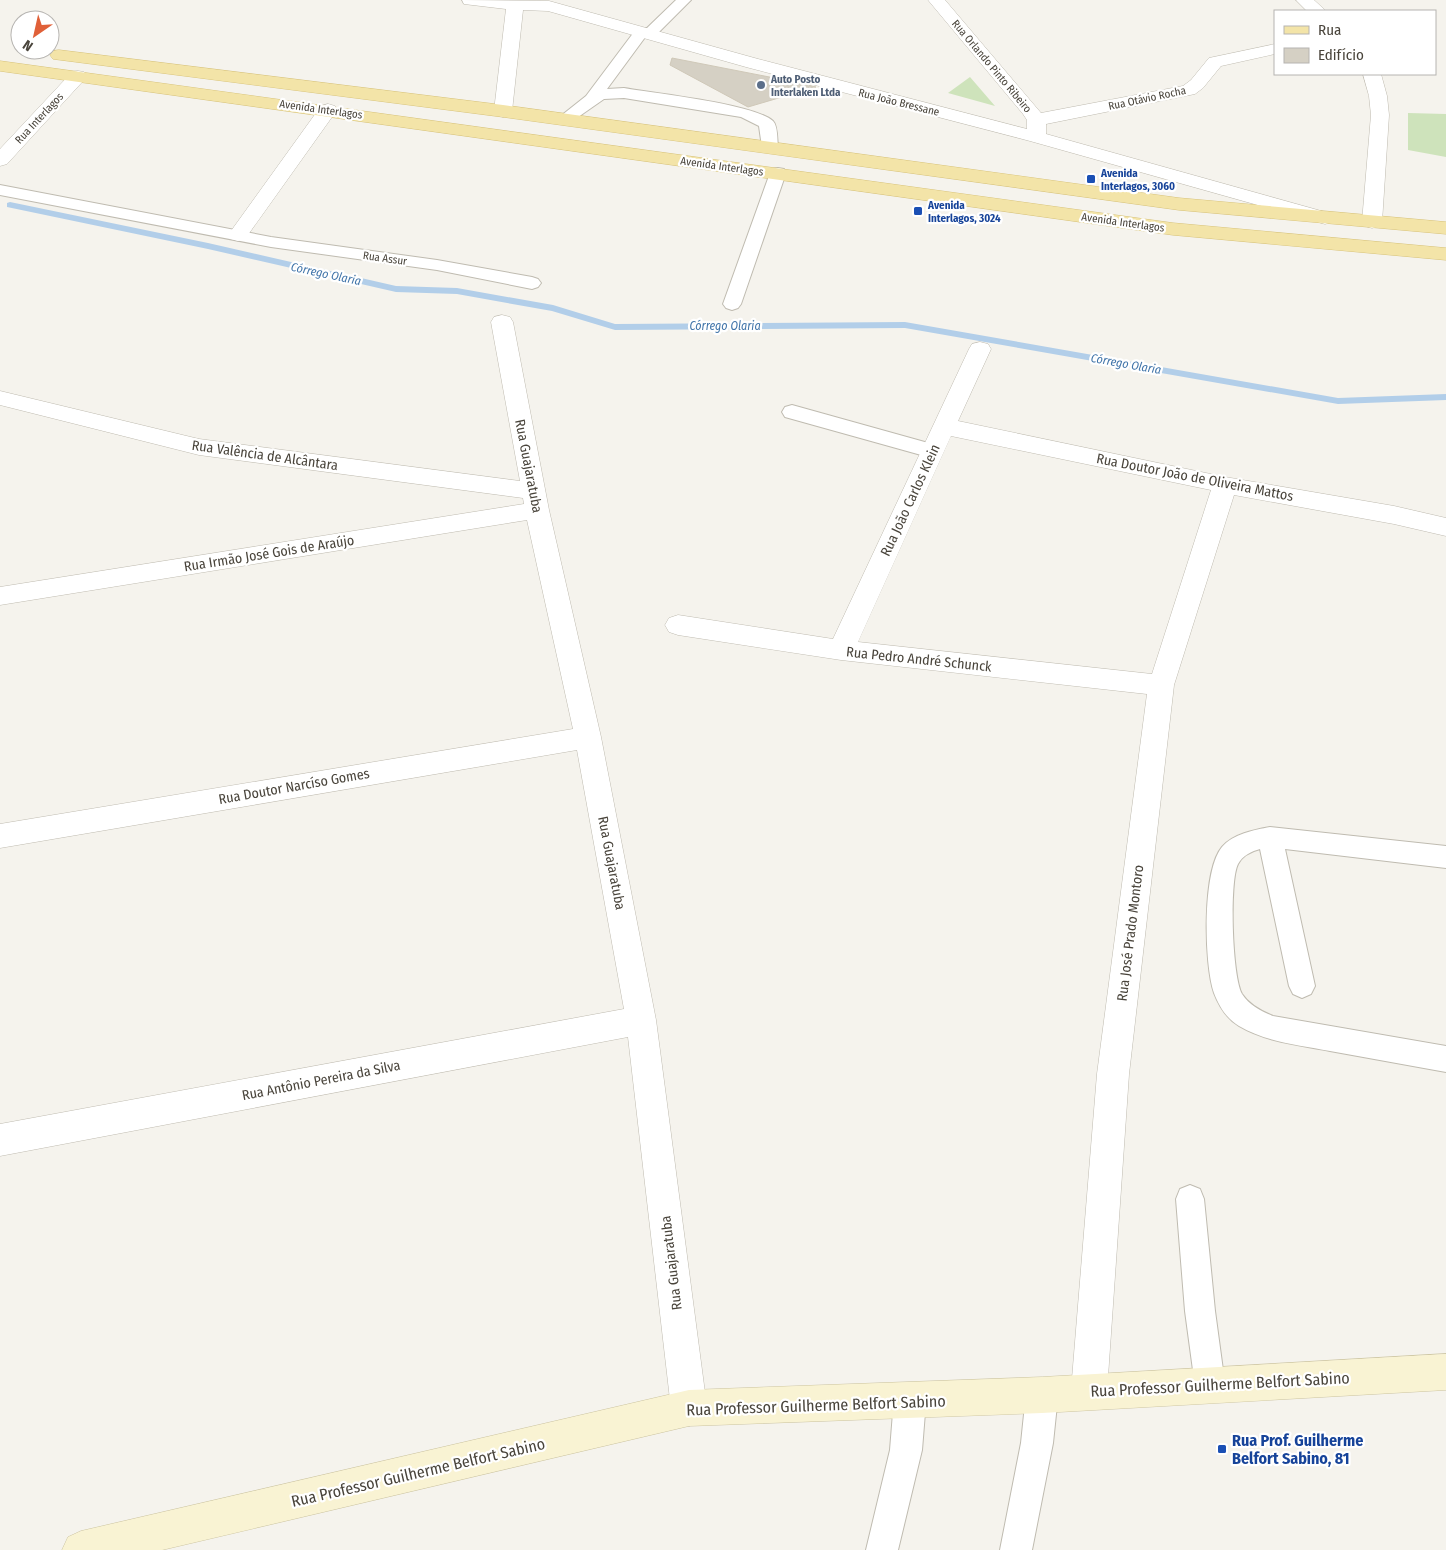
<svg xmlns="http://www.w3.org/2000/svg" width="1446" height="1550" viewBox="0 0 1446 1550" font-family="'Fira Sans Condensed',sans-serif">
<rect width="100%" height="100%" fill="#f5f3ed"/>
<path fill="#cee3bb" d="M970,77l25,29 -47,-13z
M1408,113l38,1v43l-38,-7z"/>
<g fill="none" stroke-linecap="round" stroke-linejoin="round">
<path fill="#b2cee9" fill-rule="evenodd" d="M10,202l198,41 188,43 61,2 96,17 62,19 290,-2 433,76 108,-4v6l-108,4 -433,-76 -290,2 -63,-19 -95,-17 -61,-2 -188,-43 -201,-42v-4z"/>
</g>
<path fill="#d5d0c4" stroke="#cfc8b8" d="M672,58l123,24 21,5 -68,20 -78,-42z"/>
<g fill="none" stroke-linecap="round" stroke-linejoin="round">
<g stroke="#bfbbb0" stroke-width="2">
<path id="lane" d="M676,0h15l-36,36h-9l-39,53 17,-1c29,5 131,16 149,33 5,5 4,19 5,26l-2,3h-12l-2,-3 -3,-21 -18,-9 -117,-19 -20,1 -33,23h-12l-2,-3 29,-23 51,-68h10z
M778,168l6,1 2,4 -45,131 -3,4 -6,2 -6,-2 -3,-4 47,-131 2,-4z
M0,185l271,52 166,23 95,17 6,2 3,4 -3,4 -6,2 -95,-19 -166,-23 -271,-52z
M792,405l147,41 3,5 -3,5 -7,2 -147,-41 -3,-5 3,-5z
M1270,827l176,19v22l-161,-19 30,137 -4,8 -9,4 -9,-4 -4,-8 -29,-137c-8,2 -18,7 -22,15 -9,17 -6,113 4,130 7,11 19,17 31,22l173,30v26c-39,-7 -77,-14 -116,-21 -31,-6 -64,-9 -91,-25 -13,-8 -20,-20 -25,-33 -10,-29 -12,-122 8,-146 11,-13 32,-17 48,-20z
M1190,1185l10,4 4,10 11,112 10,74 -4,11 -11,4 -11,-4 -4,-11 -10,-74 -9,-112 4,-10z
M1042,1379l11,5 5,11 -5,48 -21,107h-32l21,-107 5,-48 5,-11z
M910,1384l11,5 5,11 -4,50 -24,100h-32l24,-100 4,-50 5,-11z"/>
</g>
<g stroke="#bfbbb0" stroke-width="1">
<path id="street" d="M462,0l87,1 209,58 269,70v-9l-4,-6 -95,-114h17l96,113 142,-27 8,-6 18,-22 66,-14v10l-54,12 -18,22 -8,6 -149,30v10l286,80 3,4 -3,4 -7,2 -7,-2 -288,-81 -284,-74 -198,-56 -25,-1 -11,101 -2,4 -7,2 -7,-2 -2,-4 12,-102 -42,-5z
M1296,0h18l12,11h-19z
M78,71l6,1 3,4 -3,4 -77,84 -7,2v-17l72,-77z
M1363,74h18l6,22 2,19 -7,107 -3,4 -7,2 -7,-2 -3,-4 9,-107 -2,-19z
M328,104l7,2 2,4 -92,129 -7,2 -7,-2 -3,-4 3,-4 90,-125z
M502,315l8,2 3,5 36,188 52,227 55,283 51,388 -5,13 -13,5 -13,-5 -5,-13 -43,-371 -628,119v-32l624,-115 -47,-259 -577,98v-24l573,-95 -46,-209 -527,85v-18l524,-83 -1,-6 -324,-43 -199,-50v-14l199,48 321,42 -29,-159 3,-5z
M980,342l8,2 3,5 -33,72 267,56 169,29 52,12v18l-52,-12 -160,-29 -60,190 -45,389 -22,317 -5,13 -13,5 -13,-5 -5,-13 26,-317 50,-380 -306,-34 -163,-25 -9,-3 -4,-7 4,-7 9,-3 155,24 136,-290 3,-5zM951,436l260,54 -59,184 -294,-32z"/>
</g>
<g stroke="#ccc4a0" stroke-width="1">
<path id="secondary" d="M1446,1354v36l-404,23 -353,13 -527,124h-100l6,-13 13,-6 608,-141 353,-13z"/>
</g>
<g stroke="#d7c279" stroke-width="1">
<path id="primary" d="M59,50l444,55 676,93 267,24v12l-267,-24 -676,-93 -450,-58 -3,-4 3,-4z
M0,61l1173,162 273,25v12l-273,-25 -1173,-164z"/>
</g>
<use href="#lane" fill="#fff" fill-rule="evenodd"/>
<use href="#street" fill="#fff" fill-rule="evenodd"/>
<use href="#secondary" fill="#f9f3d3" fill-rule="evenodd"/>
<use href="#primary" fill="#f3e4a8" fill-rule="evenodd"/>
</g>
<circle fill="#5c6f8a" stroke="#fff" stroke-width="2" cx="761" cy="85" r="5"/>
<g fill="#1a4fb4" stroke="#fff" stroke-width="2">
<rect x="1086" y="174" width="10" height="10" rx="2.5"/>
<rect x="913" y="206" width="10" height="10" rx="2.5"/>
<rect x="1217" y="1444" width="10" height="10" rx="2.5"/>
</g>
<g text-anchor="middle" stroke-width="4.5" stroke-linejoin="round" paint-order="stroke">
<g font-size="11" fill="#49443b" stroke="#fff">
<text transform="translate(992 66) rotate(50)" y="4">Rua Orlando Pinto Ribeiro</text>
<text transform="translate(1147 98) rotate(-12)" y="4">Rua Otávio Rocha</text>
<text transform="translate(899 102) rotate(14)" y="4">Rua João Bressane</text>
<text transform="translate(321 109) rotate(8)" y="4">Avenida Interlagos</text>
<text transform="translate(39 118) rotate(-47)" y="4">Rua Interlagos</text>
<text transform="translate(722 166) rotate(8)" y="4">Avenida Interlagos</text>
<text transform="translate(1123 222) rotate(8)" y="4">Avenida Interlagos</text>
<text transform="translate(385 258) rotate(8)" y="4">Rua Assur</text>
</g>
<g font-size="11" font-weight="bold" fill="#4e5e75" stroke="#fff" text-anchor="start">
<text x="771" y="83">Auto Posto<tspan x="771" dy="13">Interlaken Ltda</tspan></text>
</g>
<g font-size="11" font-weight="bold" fill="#164399" stroke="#fff" text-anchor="start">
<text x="1101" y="177">Avenida<tspan x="1101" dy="13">Interlagos, 3060</tspan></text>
<text x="928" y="209">Avenida<tspan x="928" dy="13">Interlagos, 3024</tspan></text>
</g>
<g font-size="12" font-style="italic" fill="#4074a9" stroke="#fff">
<text transform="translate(326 274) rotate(12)" y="4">Córrego Olaria</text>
<text x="725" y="330">Córrego Olaria</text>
<text transform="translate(1126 364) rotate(10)" y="4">Córrego Olaria</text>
</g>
<g font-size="14" fill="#49443b" stroke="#fff">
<text transform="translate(265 455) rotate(8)" y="5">Rua Valência de Alcântara</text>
<text transform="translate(529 466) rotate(79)" y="5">Rua Guajaratuba</text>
<text transform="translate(1195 477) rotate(11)" y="5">Rua Doutor João de Oliveira Mattos</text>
<text transform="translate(910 500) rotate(-65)" y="5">Rua João Carlos Klein</text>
<text transform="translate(269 553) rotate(-9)" y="5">Rua Irmão José Gois de Araújo</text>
<text transform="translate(919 659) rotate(6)" y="5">Rua Pedro André Schunck</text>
<text transform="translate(294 786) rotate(-10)" y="5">Rua Doutor Narcíso Gomes</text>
<text transform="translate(612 863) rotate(79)" y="5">Rua Guajaratuba</text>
<text transform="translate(1130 933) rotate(-83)" y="5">Rua José Prado Montoro</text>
<text transform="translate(321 1080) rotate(-11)" y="5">Rua Antônio Pereira da Silva</text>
<text transform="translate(671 1263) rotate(-97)" y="5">Rua Guajaratuba</text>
</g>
<g font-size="16" fill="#49443b" stroke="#fff">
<text transform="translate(1220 1384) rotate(-3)" y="6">Rua Professor Guilherme Belfort Sabino</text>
<text transform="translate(816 1405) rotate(-2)" y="6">Rua Professor Guilherme Belfort Sabino</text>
<text transform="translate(418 1472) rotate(-13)" y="6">Rua Professor Guilherme Belfort Sabino</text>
</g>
<g font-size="16" font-weight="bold" fill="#164399" stroke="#fff" text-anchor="start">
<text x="1232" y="1446">Rua Prof. Guilherme<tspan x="1232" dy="18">Belfort Sabino, 81</tspan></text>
</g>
</g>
<rect x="1274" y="10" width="162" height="65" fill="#ffffff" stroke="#b6b4b1"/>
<rect x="1284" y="26" width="25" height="8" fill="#f3e4a8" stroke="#b6b4b1"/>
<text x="1318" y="35" font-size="15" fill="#49443b">Rua</text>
<rect x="1284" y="48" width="25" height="15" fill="#d5d0c4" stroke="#b6b4b1"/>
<text x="1318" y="60" font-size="15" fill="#49443b">Edifício</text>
<g transform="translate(35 35) rotate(214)"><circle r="24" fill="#ffffff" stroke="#b6b4b1"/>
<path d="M0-4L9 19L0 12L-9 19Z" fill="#e06038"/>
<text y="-8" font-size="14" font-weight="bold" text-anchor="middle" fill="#49443b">N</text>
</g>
</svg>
